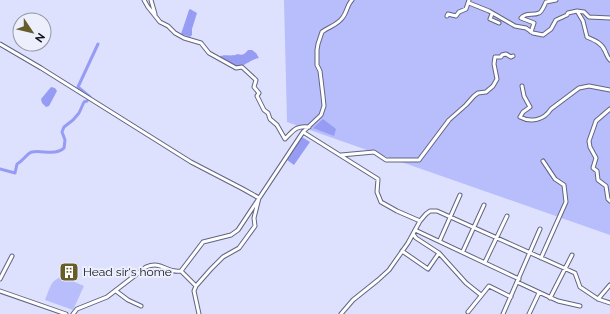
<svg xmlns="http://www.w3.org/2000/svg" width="610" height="314" viewBox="0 0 610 314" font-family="Raleway,sans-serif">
<rect width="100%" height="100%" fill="#dee1fd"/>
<path fill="#b7befb" d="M284,0h326v235l-323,-113z
M63,277l21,9 -11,24 -28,-10c5,-11 5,-21 18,-23z"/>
<path fill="#969cf4" d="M190,9l7,4 -5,16v6l-2,2 -9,-3 8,-24z
M248,50h4l4,3 3,5c-8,1 -18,11 -24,9 -5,-2 -9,-6 -14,-9l-1,-2c7,-2 10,1 18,-2 4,2 7,0 10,-4z
M51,87l4,1 2,3 -8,15 -3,1 -4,-4 -1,-4z
M323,119l13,10 -2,7 -21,-8z
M302,137l8,5 -16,23 -7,-5z"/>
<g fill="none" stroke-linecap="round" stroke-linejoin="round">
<path stroke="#969cf4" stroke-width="3" d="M90,97l-12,-10 20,-43
M0,169l15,4 2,-9c6,-3 10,-11 15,-12 10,-2 24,4 32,-4l1,-8 -3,-8 2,-5 9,-7 6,-7 5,-11 3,-1"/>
<g stroke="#616482" stroke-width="5">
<path id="minor" d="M144,0l4,7 12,15 8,4 7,7 9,5 17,5 8,10 27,15 6,-1 14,13 -2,7 5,6 -2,3 7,14 4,3 2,6 7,6 8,14c8,-8 11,-14 24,-12
M151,0l4,14
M469,3l20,8 26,15 11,2 7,5 10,2 8,-6 5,-9 11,-5 1,-2 9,-2 6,10 4,16c7,3 15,6 18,14 2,4 2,6 5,9
M577,11l7,1 5,5 21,1
M492,14l-2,5 9,4
M447,16l1,-2 8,2 3,-4 7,-3 3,-9
M531,32l3,-9 -13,-5c5,-6 12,-2 18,-5 3,-1 5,-7 7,-11l10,-2
M0,44l41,24 150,94 52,27 16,9 -5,20 1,8 -16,22 -16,9 -12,12 -15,17 -2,5 5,23
M522,86l2,10 6,11 -7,5 -3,5c11,6 24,3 31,-8l28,-21 10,-2 21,4
M610,109l-14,12 -7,20 1,6 6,11 -3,10 4,3 1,9 8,6 2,13 2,2
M303,132l75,47 -1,13 4,10 16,9 23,10
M341,155l33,-3 12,8h33l30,-40 17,-15 8,-9 4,-3 8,-1 7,-6 4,-7 -3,-15 1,-7h6l1,-2 4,-1 5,3 2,-1
M415,230l104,49
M440,240l20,-45
M402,251l26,18 11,-16 -23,-15 -3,-4
M463,251l21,-46
M439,253l27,30 15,12
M541,258l25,-56 -2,-17 -9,-6 -12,-18
M485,262l22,-46
M181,271l15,15
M0,279l12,-23
M517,282l41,19 22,5
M0,291l66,23
M116,291l12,9 13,6
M550,298l22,-43
M598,299l12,-14
M468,312l21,-26 22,11
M73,314l4,-5 30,-12 39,-30c16,-7 21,7 35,4l22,-29 28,-7 7,-5 65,-98 18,-17 3,-9 -1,-10 -3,-25 -3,-6v-15l1,-6 4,-12c6,-5 16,-7 21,-15 4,-5 4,-12 9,-17
M341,314l12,-14 25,-20 11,-10 19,-27 12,-22 6,-7 4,-3h7l138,62 5,14 18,12 12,4
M503,314l37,-85
M529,314l10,-21"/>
</g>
<use href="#minor" stroke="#fff" stroke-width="3"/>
</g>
<defs>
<g id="building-square" transform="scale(1)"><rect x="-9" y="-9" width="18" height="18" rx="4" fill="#665d2a" stroke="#edeffd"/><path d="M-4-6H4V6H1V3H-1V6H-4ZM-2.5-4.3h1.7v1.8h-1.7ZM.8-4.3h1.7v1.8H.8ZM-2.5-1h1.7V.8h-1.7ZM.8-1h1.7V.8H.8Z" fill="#fff"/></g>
</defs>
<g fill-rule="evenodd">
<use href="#building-square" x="69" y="272"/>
</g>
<g text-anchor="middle" stroke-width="4" stroke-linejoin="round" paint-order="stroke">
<g font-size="12" fill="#11121d" stroke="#edeffd" text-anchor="start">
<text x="83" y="276">Head sir's home</text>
</g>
</g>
<g transform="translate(32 32) rotate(125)"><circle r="19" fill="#edeffd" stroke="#9597a3"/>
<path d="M0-3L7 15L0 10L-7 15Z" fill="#665d2a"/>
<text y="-6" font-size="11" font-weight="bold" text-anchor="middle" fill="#11121d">N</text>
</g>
</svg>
